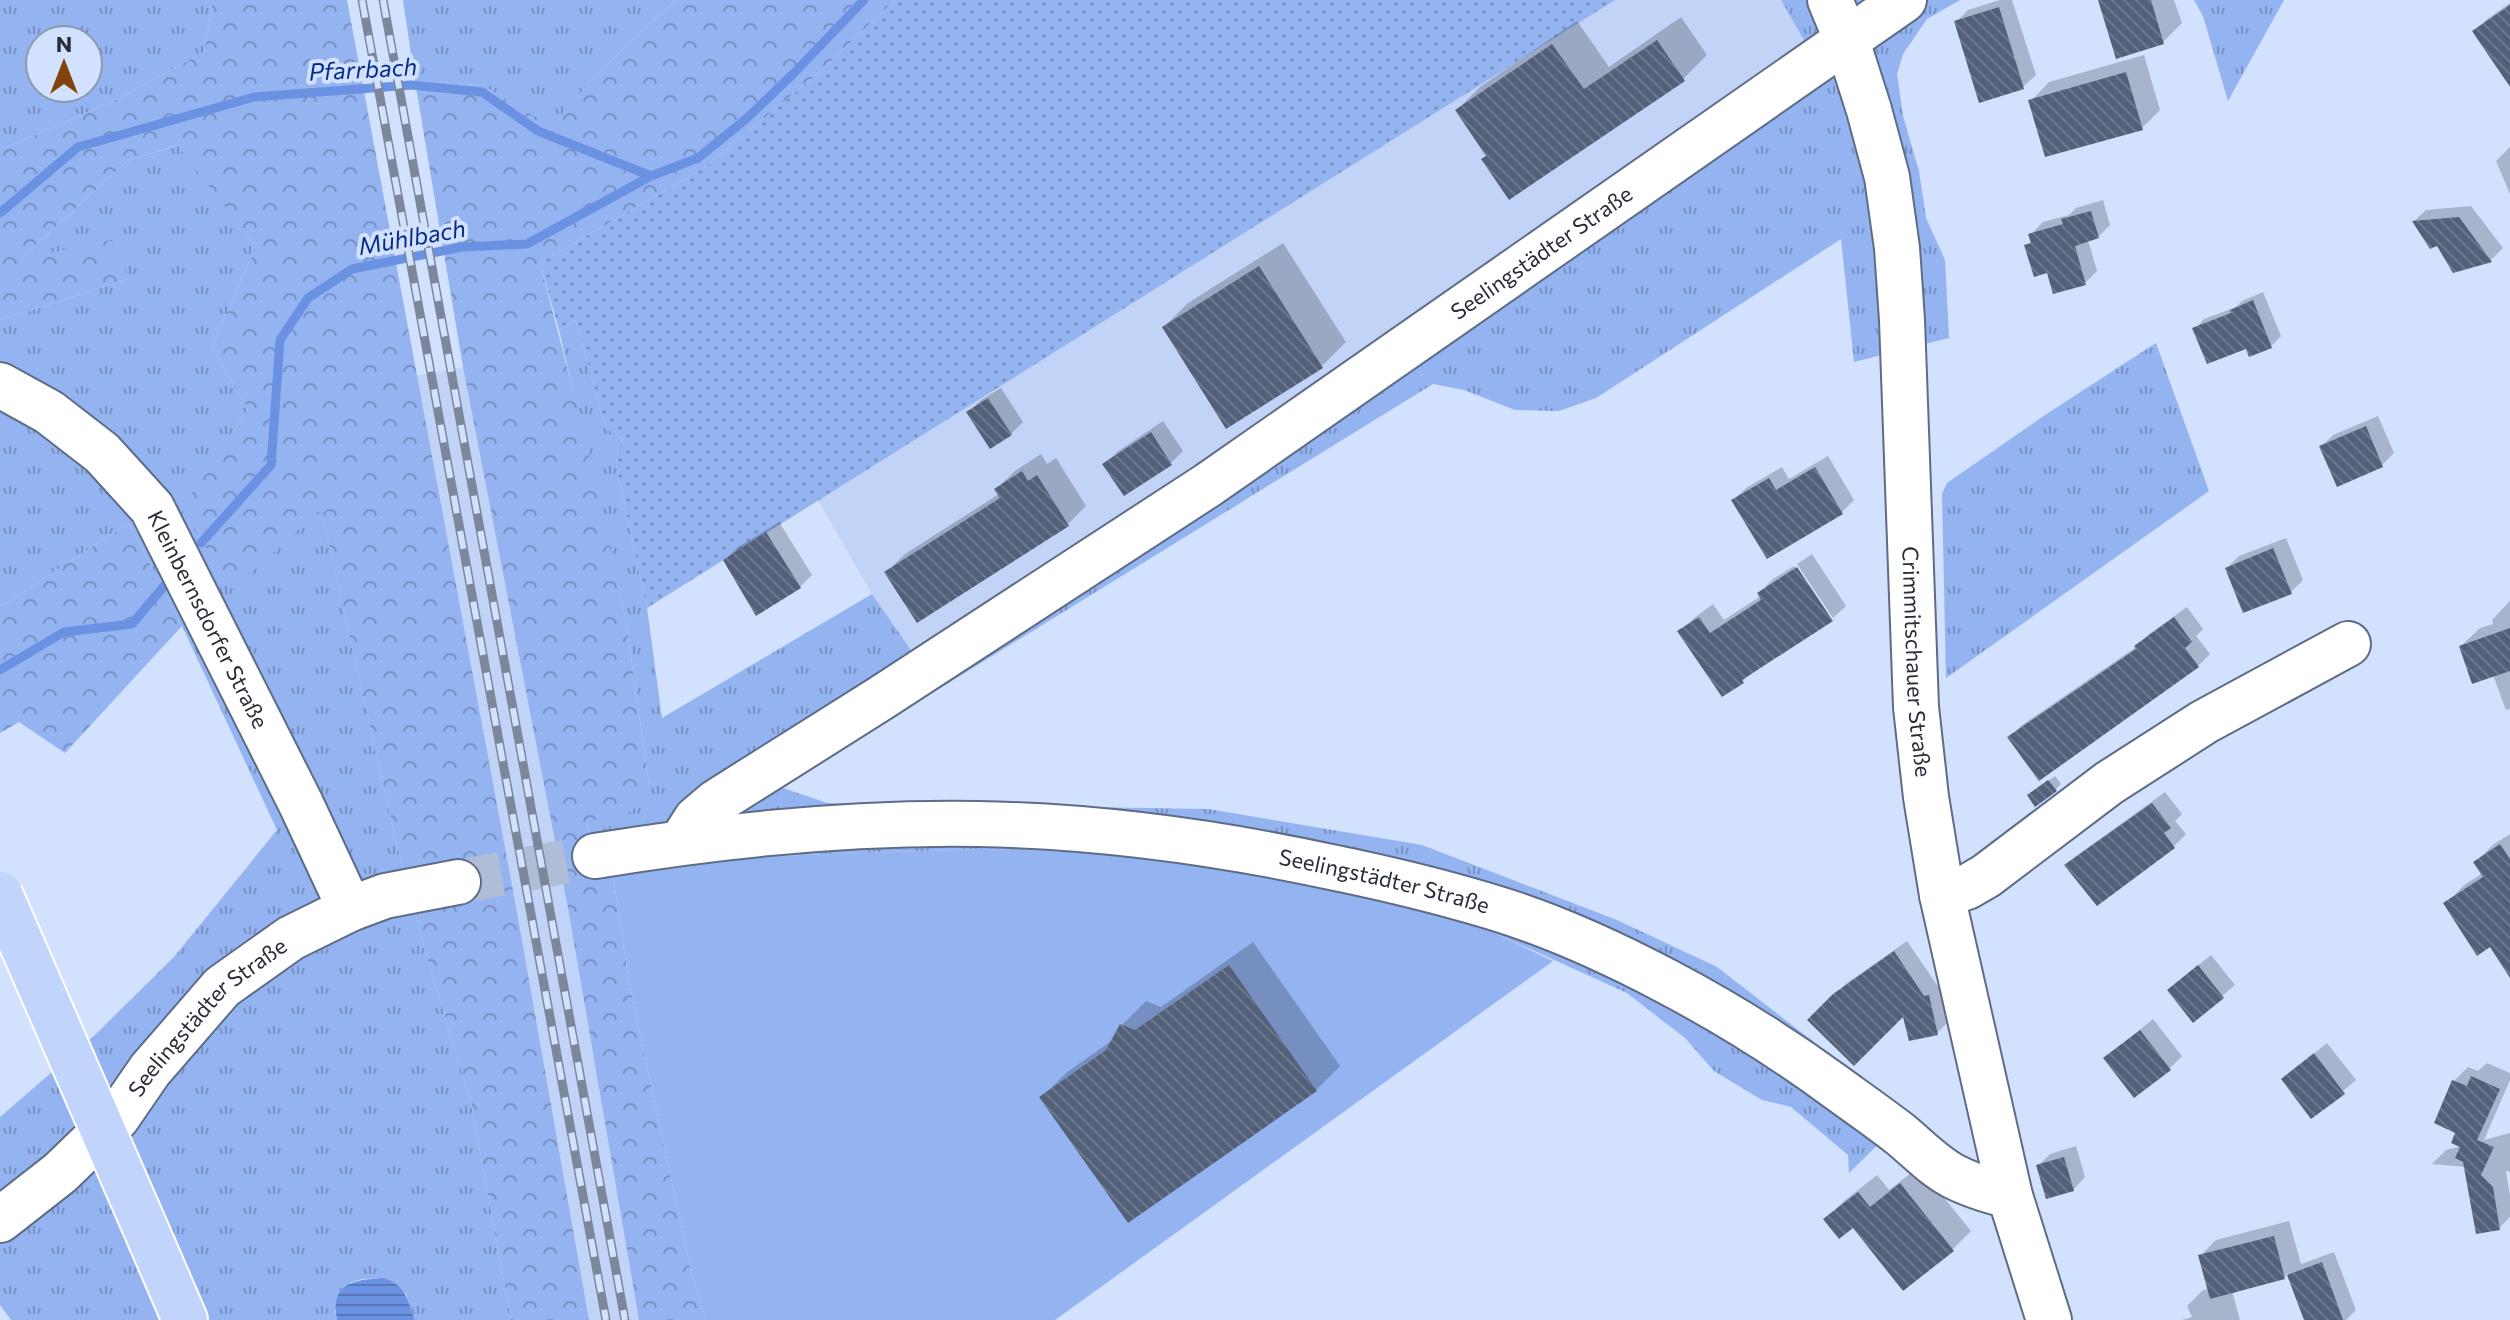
<svg xmlns="http://www.w3.org/2000/svg" width="2510" height="1320" viewBox="0 0 2510 1320" font-family="Commissioner,sans-serif">
<defs>
<pattern id="grass-tufts" width="24" height="20" patternUnits="userSpaceOnUse" patternTransform="scale(2)"><rect width="24" height="20" fill="#93b3f1"/><path d="M3 7l-1-3M5 7V3M7 7l1-3M15 17l-1-3M17 17v-4M19 17l1-3" fill="none" stroke="#7892c4"/></pattern>
<pattern id="forest-crowns" width="20" height="18" patternUnits="userSpaceOnUse" patternTransform="scale(2)"><rect width="20" height="18" fill="#93b3f1"/><path d="M2 6a3 3 0 1 1 6 0M12 15a3 3 0 1 1 6 0" fill="none" stroke="#7892c4"/></pattern>
<pattern id="garden-dots" width="8" height="8" patternUnits="userSpaceOnUse" patternTransform="scale(2)"><rect width="8" height="8" fill="#93b3f1"/><path d="M2 2h.1M6 6h.1" fill="none" stroke="#7892c4" stroke-width="1.8" stroke-linecap="round"/></pattern>
<pattern id="water-rules" width="6" height="5" patternUnits="userSpaceOnUse" patternTransform="scale(2)"><rect width="6" height="5" fill="#6b92e2"/><path d="M0 2.5h6" fill="none" stroke="#5878b8"/></pattern>
<pattern id="building-back-hatch" width="6" height="6" patternUnits="userSpaceOnUse" patternTransform="scale(2)"><rect width="6" height="6" fill="#53607a"/><path d="M-1 5l2 2M0 0l6 6M5-1l2 2" fill="none" stroke="#6e788c"/></pattern>
</defs>
<rect width="100%" height="100%" fill="#d1e1fe"/>
<path fill="#c1d3f6" d="M1615,0h166l24,42 -879,631 -54,-79 -54,-94z
M463,367l105,541 71,412h-50l-72,-408 -101,-536z"/>
<path fill="url(#grass-tufts)" fill-rule="evenodd" d="M0,0h213l-9,52 -88,48 -116,50zM40,40h48v48h-48z
M403,0h272l-78,74 -46,53 -69,-42 -67,-4z
M1781,0h179l-33,19 -24,35 -6,20 6,42 16,55 7,47 19,42 4,78 -95,24 -13,-123 -245,159 -37,13 -44,-1 -51,-20 -31,-6 -653,403 47,16 381,6 214,36 195,75 100,47 191,148 -59,58 -1,-18 -57,-48 -29,-7 -48,-29 -29,-33 -58,-45 -141,-64 -306,-68 -101,-9 -97,-3 -209,7 -177,22 -9,-58 62,-35 -23,-164 -67,-291 17,-9 30,107 18,11 -6,10 -2,16 31,143 15,110 210,-124 54,78 879,-630z
M2194,0h90l-56,101 -25,-85z
M178,145l78,102 -44,100 36,62 -67,101 140,-2 74,329 33,124 43,141 40,218h-96l-9,-26 -24,-16 -20,1 -12,4 -15,28 2,9h-326l-11,-15v-188l96,-83 78,-77 103,-127 -95,-204 -53,-103 -129,84v-287l129,-41 -110,-18 108,-100z
M2156,343l53,148 -263,187 -4,-184 5,-11 98,-68z"/>
<path fill="url(#forest-crowns)" d="M213,0h134l170,912 72,408h-78l-40,-218 -43,-141 -33,-124 -74,-328 -88,80 -52,-80 67,-100 -36,-62 44,-100 -79,-102 -50,16 -106,98 91,-19 17,39 -129,41v-170l116,-50 88,-48z
M675,0h220l-74,71 -117,97 -164,95 48,185 38,173 23,164c-18,38 -27,30 -62,36l9,57 17,-3 16,107 63,294 14,44h-67l-71,-412 -105,-541 -48,-286 67,4 69,41 46,-52z
M129,523l53,103 -117,127 -46,-31 -19,11v-126z"/>
<path fill="url(#garden-dots)" d="M895,0h720l-968,608 -31,-143 2,-16 6,-10 -18,-11 -30,-107 -17,9 -19,-67 164,-95 117,-97z"/>
<path fill="#93b3f1" d="M982,849l97,3 101,9 204,40 102,28 67,32 -498,359h-349l-14,-44 -63,-294 -16,-107 160,-19z"/>
<path fill="url(#water-rules)" d="M382,1278c23,5 26,22 33,42h-78c-7,-36 15,-40 45,-42z"/>
<path fill="#0003" d="M2000,0h12l24,75 -13,12 -43,13 -24,-78 12,-12z
M2100,0h74l8,23 -19,19z
M2510,3v63l-35,-35 12,-12z
M1681,17l26,38 -24,24 -226,31 24,-24 96,-65 32,46z
M2144,55l16,55 -18,18 -111,-27 18,-19z
M2510,147v47l-14,-33z
M2103,200l7,25 -12,12 -10,3 9,31 -12,12 -37,-12 -21,-25 5,-6 -1,-6 12,-12 26,-7 7,-7z
M2471,206l32,42 -12,12 -37,10 -16,-26 -24,-23 12,-11z
M1283,243l63,99 -24,24 -95,60 -63,-99 24,-24z
M2263,292l18,44 -10,10h-24l-52,-17 9,-10 32,-12 6,-6z
M1001,388l22,34 -12,12 -42,-22 12,-12z
M2378,416l16,37 -12,12 -61,-18 12,-12z
M1163,421l20,30 -12,12 -46,31 -20,-30 12,-12z
M1041,454l6,10 9,-6 30,48 -18,18 -151,96 -30,-48 18,-18 94,-60 -3,-5 19,-18z
M1828,456l26,44 -12,12 -108,-12 12,-12 36,-21 7,12z
M779,522l33,53 -12,12 -75,-27 12,-12z
M2286,538l17,42 -12,12 -64,-24 12,-12z
M1812,554l34,52 -13,12 -36,-54z
M1794,566l35,53 -75,51 -11,11 -20,14 -43,-63 14,-14 19,-14 11,16 37,-24 -2,-3 14,-14z
M2510,601v108l-4,1 -13,-35 -32,-29 19,-18 13,-4 -1,-4z
M2187,607l16,22 -7,7 14,18 -12,12 -188,71 12,-12 114,-78 13,-13z
M2055,776l6,8 -6,6h-20z
M2165,792l17,22 -7,7 11,13 -12,12 -76,57 -31,-38 12,-11z
M2510,834v126l-64,-56 18,-19 19,-12 -7,-11 18,-18z
M1907,941l30,44 3,-1 9,37 -12,12 -33,-20 -94,7 37,-37z
M1253,942l87,124 -24,24 -188,130 -86,-123 24,-24 48,-34 8,-14 24,-24 15,6z
M2211,955l24,30 -41,35 -13,-41z
M2153,1019l29,37 -12,12 -64,-10z
M2327,1043l29,37 -44,37 -29,-38z
M2487,1063l23,10v7l-26,60 26,-7v39l-4,-1 4,25v21l-11,11 -33,-61 -34,-3 14,-14 16,-4 -4,-14 -22,-10 18,-41 14,-14 10,4z
M2076,1146l9,31 -12,13 -35,-24 12,-12z
M1919,1167l52,64 -18,18 -127,-30 18,-18 33,-26 12,15z
M2289,1221l12,43 33,-12 22,58 -10,10h-40l-18,-47 -4,5 -52,13 8,29h-58l10,-3 -5,-11 16,-16 6,-1 -9,-33 16,-16z"/>
<g fill="none" stroke-linecap="round" stroke-linejoin="round">
<path stroke="#6b92e2" stroke-width="9" d="M0,213l78,-66 176,-50 157,-12 71,7 56,39 113,45 47,-18 48,-39 50,-48 68,-71
M201,543l70,-78 9,-125 28,-42 44,-29 110,-22 65,-3 124,-68
M0,670l64,-38 68,-8 33,-39"/>
</g>
<path fill="url(#building-back-hatch)" d="M2098,0h53l13,44 -48,15z
M2510,5v82l-38,-56z
M1999,7l25,82 -45,14 -25,-82z
M1657,40l28,41 -176,119 -28,-41 5,-3 -31,-46 97,-66 32,45z
M2126,72l17,58 -98,27 -17,-57z
M2091,211l8,27 -24,8 11,39 -33,9 -6,-21 -13,4 -10,-32 7,-2 -3,-9 35,-10 -2,-5z
M2459,217l33,45 -39,11 -16,-27 -7,3 -18,-28z
M1259,266l64,102 -97,61 -64,-102z
M2253,300l19,48 -23,9 -3,-8 -39,15 -15,-36 39,-15 -1,-3z
M988,398l24,37 -22,14 -24,-37z
M2366,426l17,41 -46,20 -18,-41z
M1151,432l21,33 -48,31 -22,-32z
M1815,467l28,47 -76,45 -36,-59 38,-22 7,12z
M1022,471l6,10 9,-6 32,51 -152,97 -33,-51 116,-74 -6,-9z
M766,532l35,56 -45,28 -33,-56z
M2273,548l19,46 -49,19 -18,-45z
M1797,567l36,54 -91,59 2,3 -22,14 -45,-66 22,-14 11,16 51,-33 -4,-7z
M2174,617l18,25 -7,6 14,19 -160,114 -32,-44 129,-88 -2,-3z
M2510,628v43l-38,13 -13,-38z
M2048,780l9,11 -22,16 -8,-12z
M2152,803l19,25 -7,5 11,15 -78,58 -33,-41z
M2500,844l10,15v119l-20,-31 -13,9 -34,-53 40,-26 -10,-15z
M1894,951l30,45 5,-1 9,40 -29,6 -6,-24 -49,49 -47,-46 26,-26z
M1229,965l88,126 -189,132 -89,-126 67,-47 14,-26 15,6z
M2198,965l26,33 -31,25 -26,-33z
M2140,1030l31,40 -37,28 -31,-40z
M2314,1053l31,41 -34,25 -30,-40z
M2471,1076l29,13 -23,51 17,7 -13,28 12,12 7,43 -24,4 -13,-72 -8,-4 5,-11 -9,-4 4,-10 -21,-10 18,-43 15,6z
M2064,1157l10,34 -28,8 -10,-34z
M1900,1183l54,68 -51,40 -50,-63 -14,11 -16,-20 35,-27 12,15z
M2274,1236l11,43 -75,20 -12,-44z
M2322,1262l12,33 9,25h-39l-17,-45z"/>
<g fill="none" stroke-linecap="round" stroke-linejoin="round">
<path stroke="#afbdd7" stroke-width="44" stroke-dasharray="44 22" stroke-linecap="butt" d="M458,882l137,-26"/>
<g stroke="#5e6c86" stroke-width="48">
<g id="minor">
<path id="s1" d="M1830,0l17,41 22,69 18,67 10,71 5,72 14,387 10,90 16,98 68,301 39,124"/>
<path id="s2" d="M0,385l49,27 53,41 50,55 149,296 49,105"/>
<path id="s3" d="M682,841l14,-22 20,-17 165,-104 327,-213 696,-485"/>
<path id="s4" d="M595,856c127,-21 254,-34 383,-32 119,2 237,18 353,43 54,11 108,24 161,40 60,18 119,45 174,74 57,30 115,66 167,104 22,16 45,32 67,49 17,14 34,32 53,42 19,10 37,15 57,20"/>
<path d="M1942,895l25,-8 19,-11 123,-93 53,-34 42,-27 144,-78"/>
<path id="s5" d="M0,1220l60,-47 57,-55 33,-48 72,-83 69,-49 59,-29 35,-13 73,-14"/>
</g>
</g>
<g stroke="#fff" stroke-width="48">
<path id="major" d="M151,1241l34,79"/>
</g>
<use href="#minor" stroke="#fff" stroke-width="44"/>
<use href="#major" stroke="#c1d5fc" stroke-width="44"/>
<g stroke="#7c879b" stroke-width="9">
<path id="rail" d="M362,0l244,1320
M383,0l242,1320"/>
</g>
<use href="#rail" stroke="#d1e1fe" stroke-width="6" stroke-dasharray="18" stroke-linecap="butt"/>
<g stroke="#fff" stroke-width="48" stroke-linecap="butt">
<path id="major-bridge" d="M0,894l151,347"/>
</g>
<use href="#major-bridge" stroke="#c1d5fc" stroke-width="44"/>
</g>
<g text-anchor="middle" stroke-width="8" stroke-linejoin="round" paint-order="stroke">
<g font-size="22" fill="#282d39" stroke="#d1e1fe">
<text dy="8" stroke="none"><textPath href="#s3" startOffset="1044">Seelingstädter Straße</textPath></text>
<text dy="8" stroke="none"><textPath href="#s2" startOffset="322">Kleinbernsdorfer Straße</textPath></text>
<text dy="8" stroke="none"><textPath href="#s1" startOffset="672">Crimmitschauer Straße</textPath></text>
<text dy="8" stroke="none"><textPath href="#s4" startOffset="796">Seelingstädter Straße</textPath></text>
<text dy="8" stroke="none"><textPath href="#s5" startOffset="292">Seelingstädter Straße</textPath></text>
</g>
<g font-size="24" font-style="italic" fill="#072c87" stroke="#d1e1fe">
<text transform="translate(363 70) rotate(-3)" y="8">Pfarrbach</text>
<text transform="translate(412 238) rotate(-10)" y="8">Mühlbach</text>
</g>
</g>
<g transform="translate(64 64)"><circle r="38" fill="#d1e1fe" stroke="#8d99af" stroke-width="2"/>
<path d="M0-6L14 30L0 20L-14 30Z" fill="#83420c"/>
<text y="-12" font-size="22" font-weight="bold" text-anchor="middle" fill="#282d39">N</text>
</g>
</svg>
